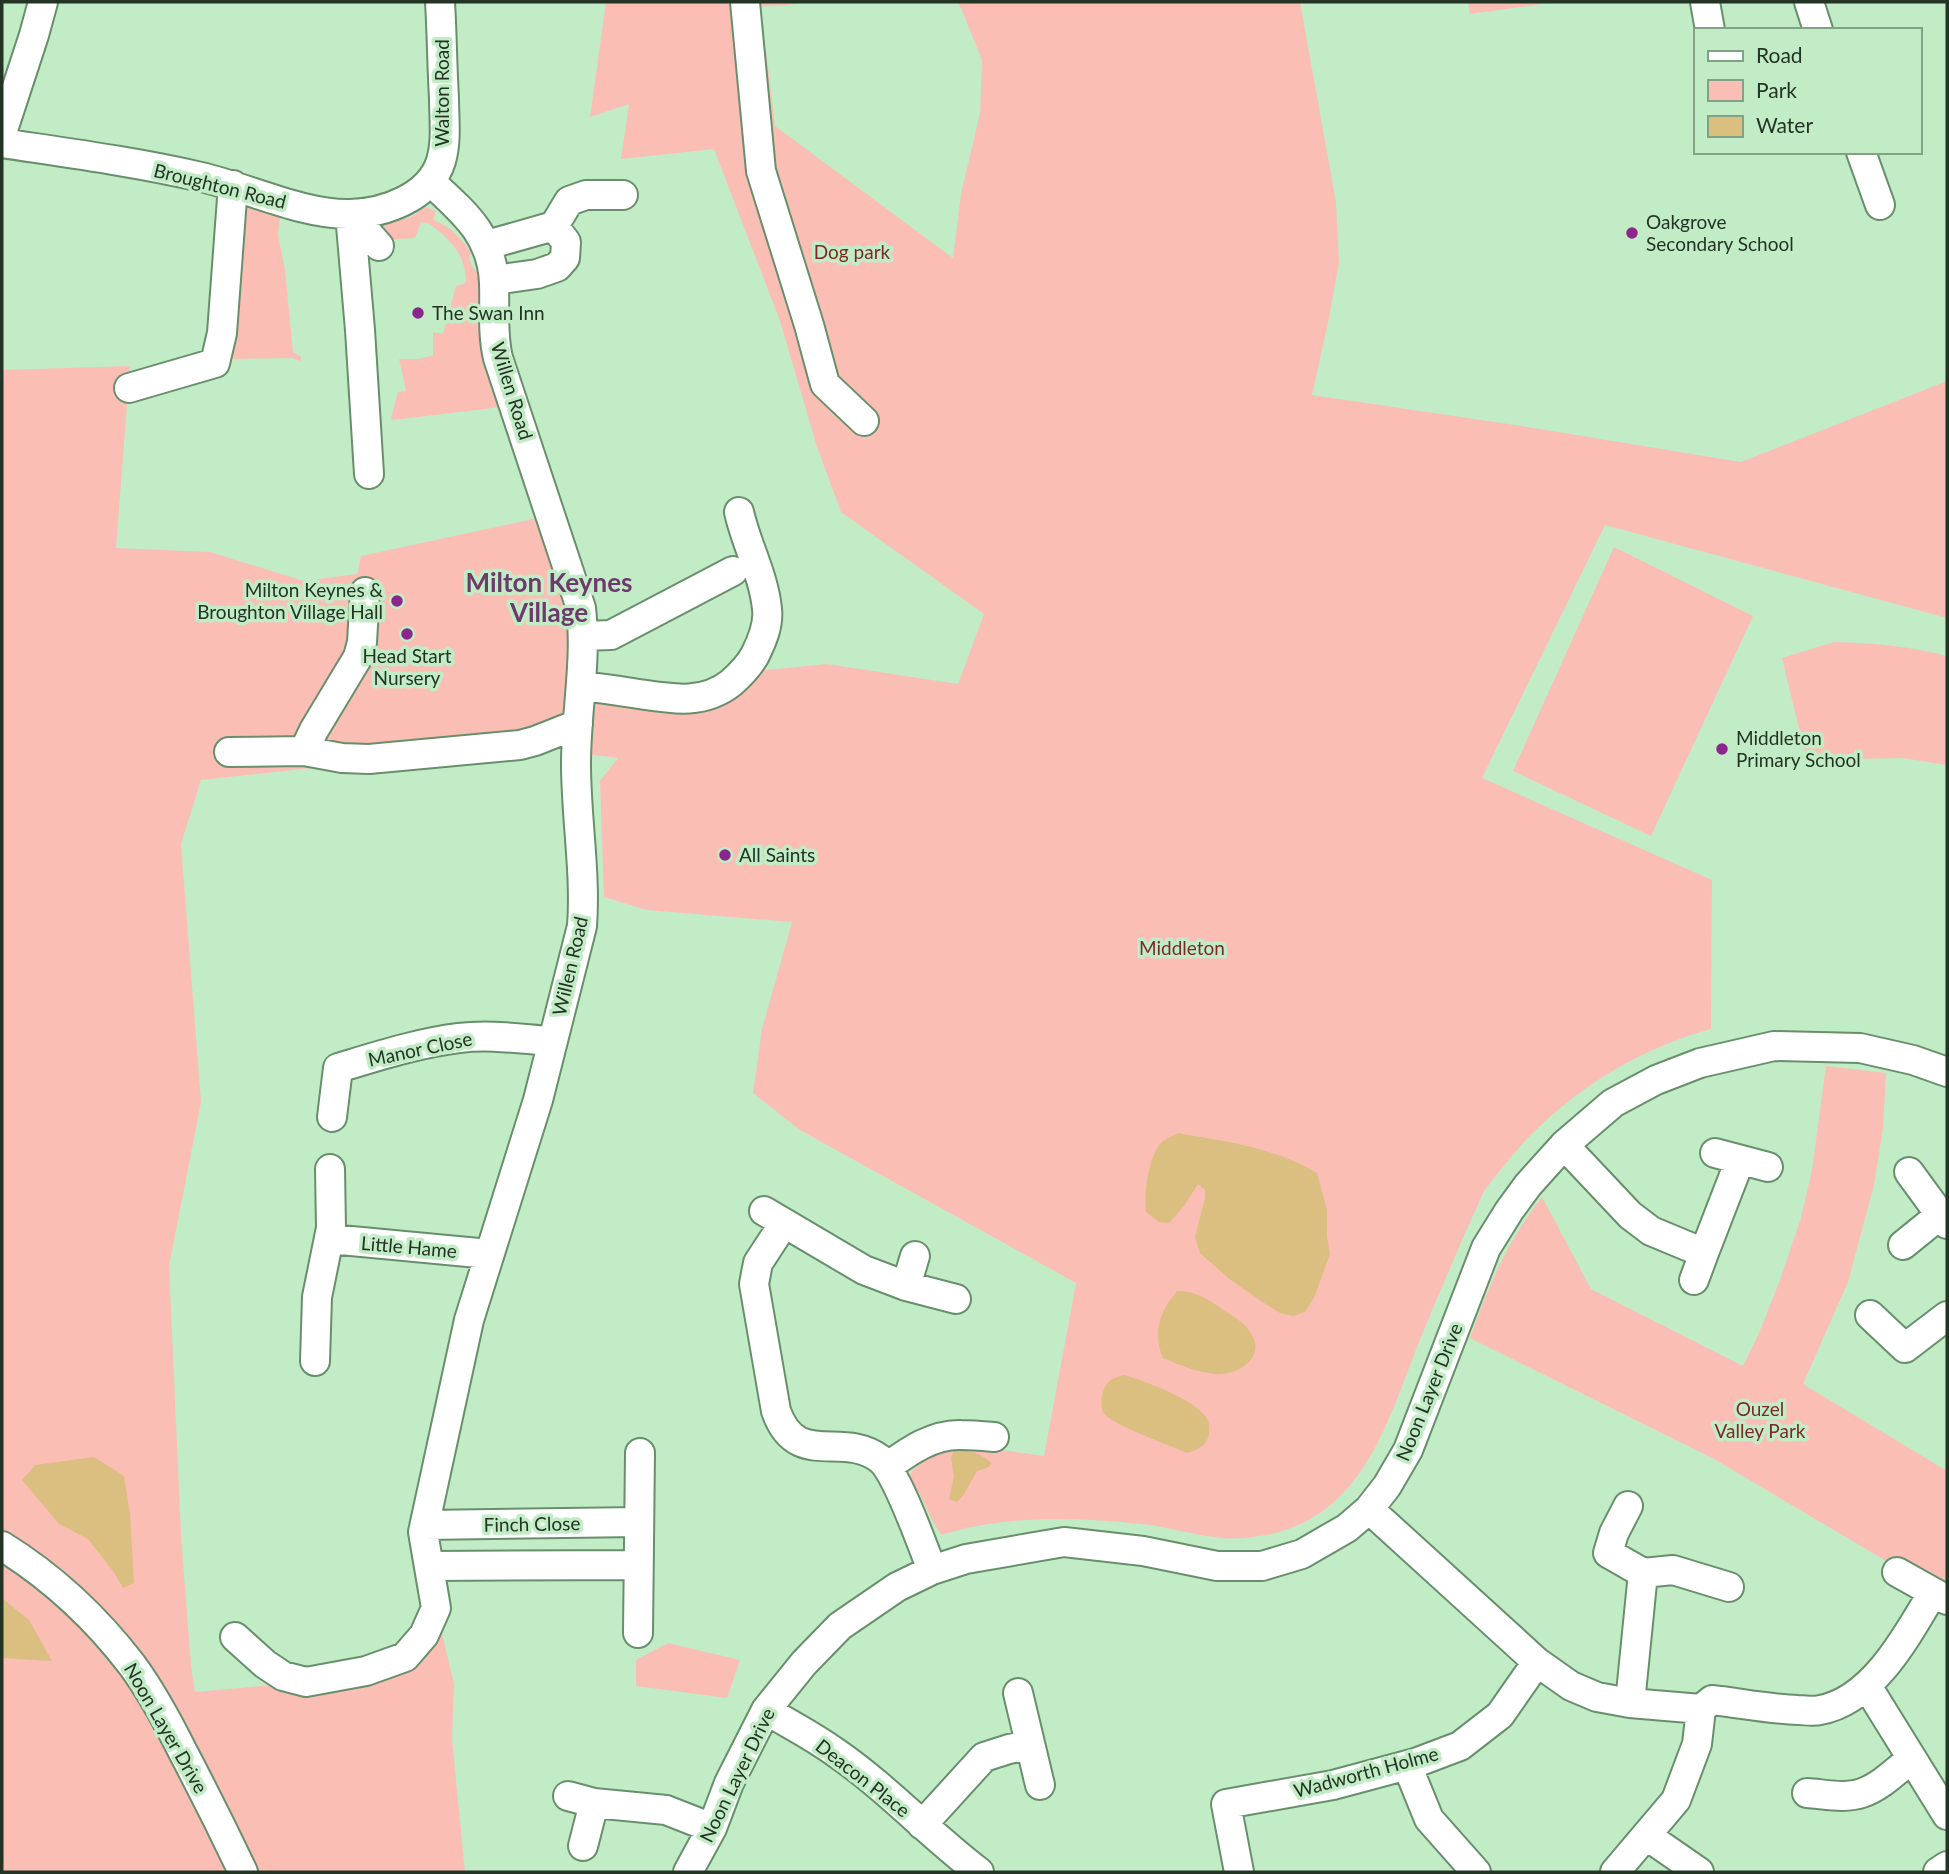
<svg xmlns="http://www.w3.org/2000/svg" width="1949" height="1874" viewBox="0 0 1949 1874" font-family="Lato,sans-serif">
<rect width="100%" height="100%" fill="#c2ecc6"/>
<path fill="#fbbeb5" d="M606,2h201l-20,3 -36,2 15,44 9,75 178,132 8,-64 19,-81 2,-53 -21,-52 -4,-6h343l36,200 3,61 -11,60 -16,72 203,30 226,37 206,-81v237l-342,-93 -123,253 230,102 -1,149c-66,18 -126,53 -175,101 -17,16 -31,35 -46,53l-6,8c-22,49 -43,97 -63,146 -33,82 -56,179 -155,198 -16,3 -36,5 -52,2 -25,-3 -49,-11 -73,-13 -54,-6 -111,-8 -164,2 -12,2 -24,6 -36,9l-9,-15 -13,-28 -8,-6 -3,-7 4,-8 23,-21 24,-6 85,12 32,-173 -276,-153 -47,-37 9,-64 30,-107 -145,-12 -43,-13 -4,-116 18,-23 -32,-4 2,-61 84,12 76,-33 79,-8 131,20 26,-70 -143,-102 -24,-65 -37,-126 -66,-172 -93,10 8,-55 -39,13z
M1468,2h89l-87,12z
M238,205l42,11 -2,19 7,35 8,82 8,5v4l-9,-3 -64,1z
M425,207l11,4 -3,9c20,8 25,15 38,32l-2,6 3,8 15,19 22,121 -116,14 -2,-2 7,-26 8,-1 -7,-32h20l14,-4v-26v3l10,2 13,-48 10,-3c0,-22 -9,-36 -25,-50 -7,-6 -11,-10 -20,-11l-6,16 -33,2 -6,-14 35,-9z
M130,366l-14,182 94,4 94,29 53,-7 4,-18 191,-41 31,105 -5,104 -64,22 -313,34 -20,64 20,258 -32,164 12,269 10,131 4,26 111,-10 99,-25 31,-49 18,76 -2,55 13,133h-463v-1502z
M1614,547l139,69 -102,220 -138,-65z
M1834,642c39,1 76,4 113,14v109l-44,-7 -58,1 -36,11 -27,-112z
M1826,1066l60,7 -3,55 -9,57 -26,97 -45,102 144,87v126l-233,-138 -244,-121c20,-55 36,-95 72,-141l49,92 152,77 16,-33 21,-53 21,-62 11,-48z
M668,1643l72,17 -13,38 -91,-12v-26z"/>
<path fill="#dabf81" d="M1178,1133c50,9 95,14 139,40l10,37v27l3,17 -16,44 -9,14 -12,4 -13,-3 -19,-12 -33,-23 -28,-25 -5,-16 10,-39v-8l-7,-6 -14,22 -15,17 -10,-1 -13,-10c-2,-18 2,-58 17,-71 4,-3 11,-5 15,-8z
M1177,1291c18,0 29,7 44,17 11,8 26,15 32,29 11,23 -18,39 -38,37 -18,-2 -36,-9 -52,-16 -11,-25 -3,-47 14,-67z
M1124,1375c21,6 70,24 82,42 4,5 4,15 2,21 -4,9 -11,12 -21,15 -15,-7 -78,-29 -84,-41 -2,-5 -2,-11 -1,-16 4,-15 8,-17 22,-21z
M954,1450c15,0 28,3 38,14l-5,4 -10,3 -14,25 -6,6 -8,-3 5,-23 -3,-18z
M94,1457l30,19 6,38 4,69 -11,5 -10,-17 -25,-32 -29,-15 -37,-44 13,-15z
M2,1598l27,22 23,41 -50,-3z"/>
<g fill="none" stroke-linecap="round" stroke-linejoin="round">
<g stroke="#688f6c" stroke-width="32">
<path id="minor" d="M745,2l16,169 48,154 16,59 39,37
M1705,2l5,28
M1809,2l9,28
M2,133l32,-98 9,-33
M2,143c66,10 134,19 199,34 47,11 102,38 149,37 35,-1 80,-17 91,-53 6,-20 3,-43 3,-63 -2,-32 -2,-64 -4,-96
M1861,152l19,53
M362,213l3,17 14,16
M350,214l10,116 9,144
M487,245l67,-19 15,-25 17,-6h37
M494,280l43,-6 20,-7 8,-9 1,-16 -12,-16
M129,388l86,-25 7,-30 11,-148
M583,636l28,-1 122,-64
M581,686c19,2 39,5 58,8 33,5 64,11 92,-11 9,-8 18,-17 24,-28 7,-14 14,-30 12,-46 -3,-33 -21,-65 -28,-97
M304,751l10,-21 44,-73 4,-15 3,-50
M229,752l75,-1 38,7 27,1 151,-14 15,-4 43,-17
M332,1117l6,-49c40,-12 80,-25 121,-30 31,-4 62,1 93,3
M1564,1145l66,70 21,16 53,22 36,-93
M1715,1153l53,14
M1909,1172l38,52
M764,1211l100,59 42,16 50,13
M784,1223l-26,40 -4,21 22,127c21,59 66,19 104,48 17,14 43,88 52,111
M330,1239l159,15
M1903,1245l37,-30
M1694,1280l10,-27
M906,1286l9,-30
M1870,1315l35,33 42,-32
M315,1361l2,-64 14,-69 -1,-59
M887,1467c22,-16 46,-33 74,-32 11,0 22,1 33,2
M1628,1506l-14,27 -6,20 35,20 -13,130
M1369,1509l168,153 34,24 26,11 33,6 71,6 11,-9c28,3 57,9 86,10 7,0 15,2 22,0 53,-9 88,-76 113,-118
M425,1525l214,-3
M2,1546c50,31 94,72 130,119 20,27 36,57 51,87 21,40 41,80 60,120
M429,1566l209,-1
M1897,1572l50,28
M1643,1573l30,-3 56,17
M638,1633l2,-180
M235,1637l30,27 18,12 23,6 60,-11 39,-14 19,-22 12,-27 -13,-76 46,-212 69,-220 44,-174c4,-53 -6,-108 -6,-162 0,-52 11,-104 5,-156l-83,-250c-6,-25 -3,-50 -4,-75 -2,-49 -31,-71 -64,-102
M1867,1686l80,129
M1018,1693l22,92
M766,1710c23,14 47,26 69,42 51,35 94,82 144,120
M1407,1765l22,54 47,53
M1807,1793c17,1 38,6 55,0 18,-6 34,-22 49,-34
M568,1796l26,7 72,7 46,18
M922,1825l62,-68 25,-8 20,-4
M1647,1836l52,36
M583,1846l11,-43
M688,1872l24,-44 17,-45 37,-73 38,-47 36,-37 57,-39 35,-17 34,-11 98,-17 79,9 74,15h45l40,-12 45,-26 22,-19 18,-23 21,-36 78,-202 23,-37 19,-26 36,-40 49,-42 43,-23 44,-17 74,-17 86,2 53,12 34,12
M1239,1872l-13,-68 107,-19 82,-22 45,-17 40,-31 37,-53
M1615,1872l61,-72 21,-56 4,-35
M1938,1872l9,-6"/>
</g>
<use href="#minor" stroke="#fff" stroke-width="28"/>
</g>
<g fill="#8b268c" stroke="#c2ecc6" stroke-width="2.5">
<circle cx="1632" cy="233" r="7"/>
<circle cx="418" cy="313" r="7"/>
<circle cx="397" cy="601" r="7"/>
<circle cx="407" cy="634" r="7"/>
<circle cx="1722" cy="749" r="7"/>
<circle cx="725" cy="855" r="7"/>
</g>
<g text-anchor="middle" stroke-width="7" stroke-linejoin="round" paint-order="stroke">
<g font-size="19" fill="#233425" stroke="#c2ecc6">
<text transform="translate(442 93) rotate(-90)" y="7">Walton Road</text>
<text transform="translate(220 186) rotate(14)" y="7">Broughton Road</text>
<text transform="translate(512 391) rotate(73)" y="7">Willen Road</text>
<text transform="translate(570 966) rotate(-77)" y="7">Willen Road</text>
<text transform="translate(420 1049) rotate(-12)" y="7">Manor Close</text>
<text transform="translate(409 1247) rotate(5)" y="7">Little Hame</text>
<text transform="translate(1429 1392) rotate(-68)" y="7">Noon Layer Drive</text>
<text transform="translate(532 1524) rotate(-1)" y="7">Finch Close</text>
<text transform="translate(166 1728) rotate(60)" y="7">Noon Layer Drive</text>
<text transform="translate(1366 1772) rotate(-15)" y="7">Wadworth Holme</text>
<text transform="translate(737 1775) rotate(-64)" y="7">Noon Layer Drive</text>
<text transform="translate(863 1778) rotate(38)" y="7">Deacon Place</text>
</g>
<g font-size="19" fill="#233425" stroke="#c2ecc6" text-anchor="start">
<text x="1646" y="229">Oakgrove<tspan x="1646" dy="22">Secondary School</tspan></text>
<text x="432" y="320">The Swan Inn</text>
<text x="383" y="597" text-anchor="end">Milton Keynes &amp;<tspan x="383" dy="22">Broughton Village Hall</tspan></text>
<text x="407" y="663" text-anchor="middle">Head Start<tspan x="407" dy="22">Nursery</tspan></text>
<text x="1736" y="745">Middleton<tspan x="1736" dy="22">Primary School</tspan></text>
<text x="739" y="862">All Saints</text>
</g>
<g font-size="19" fill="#7c2a24" stroke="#c2ecc6">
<text x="852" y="259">Dog park</text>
<text x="1182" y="955">Middleton</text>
<text x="1760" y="1416">Ouzel<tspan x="1760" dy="22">Valley Park</tspan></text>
</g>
<g font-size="26" font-weight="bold" fill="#6d3a6c" stroke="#c2ecc6">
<text x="549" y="592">Milton Keynes<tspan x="549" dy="30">Village</tspan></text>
</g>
</g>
<rect width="1949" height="1874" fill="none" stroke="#233425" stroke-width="7"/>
<rect x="1694" y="28" width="228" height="126" fill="#c2ecc6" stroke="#82a286" stroke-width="2"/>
<rect x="1708" y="51" width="35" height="10" fill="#ffffff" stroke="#82a286" stroke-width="2"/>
<text x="1756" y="63" font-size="21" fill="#233425">Road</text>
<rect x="1708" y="80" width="35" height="21" fill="#fbbeb5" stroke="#82a286" stroke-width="2"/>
<text x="1756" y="98" font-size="21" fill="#233425">Park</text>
<rect x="1708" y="116" width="35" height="21" fill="#dabf81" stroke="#82a286" stroke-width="2"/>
<text x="1756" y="133" font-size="21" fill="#233425">Water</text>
</svg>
